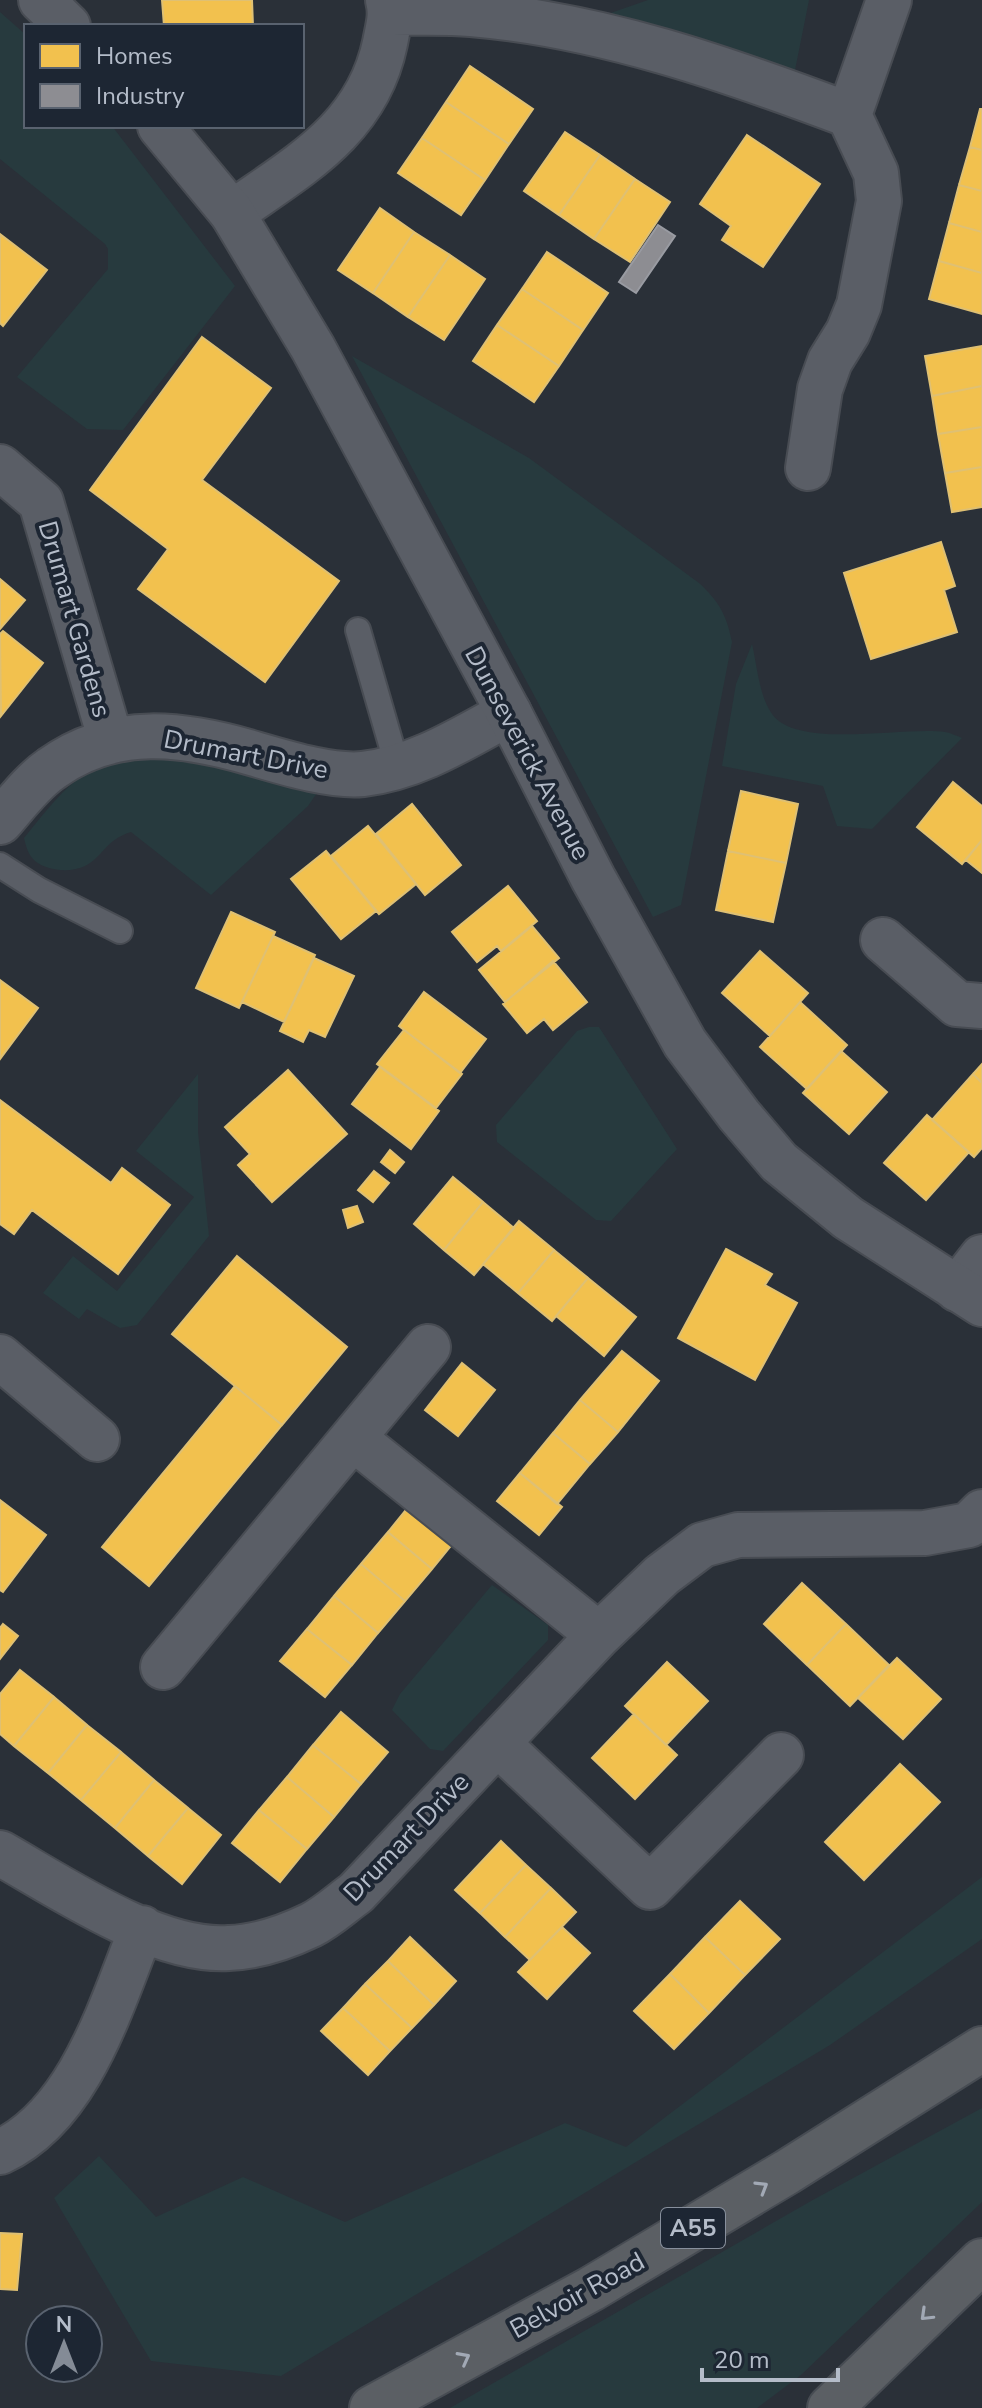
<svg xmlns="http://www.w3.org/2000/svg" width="982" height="2408" viewBox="0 0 982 2408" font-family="'Nunito Sans',sans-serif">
<rect width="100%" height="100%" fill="#2a3038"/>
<path fill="#273a3e" d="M648,0h161l-15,75 -192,-59z
M0,12l26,23v91h86l123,160 -112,144 -36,-1 -70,-52 91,-108v-20l-3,-5 -105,-85z
M352,356l177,102 170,125c20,18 28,33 33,59l-51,263 -28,12z
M752,644c5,21 7,52 20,70 25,36 133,12 173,18 6,1 12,4 17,6l-90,91 -35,-3 -14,-40 -101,-20 14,-82z
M159,754l53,6 107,30 -11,16 -97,89 -80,-63c-26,8 -28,25 -46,34 -14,7 -38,5 -50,-5 -7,-6 -9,-15 -11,-23 21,-25 43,-57 73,-71 19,-8 41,-10 62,-13z
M589,1027h10l78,122 -66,72 -15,-1 -99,-78 -1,-17 81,-94z
M198,1074v58l11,104 -72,89 -17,3 -33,-19 -8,10 -36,-26 30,-37 44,35 77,-94 -58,-46z
M492,1585l56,40v15l-105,111 -13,-2 -38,-39 8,-16z
M982,1877v62l-152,106 -549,331 -130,-15 -97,-163 45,-42 57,61 87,-40 102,45 220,-99 61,24z
M982,2108v94l-181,173 -44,33h-307l361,-207z"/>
<path fill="#f2c14e" stroke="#dfc073" stroke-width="2" d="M162,0h90l1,26h-89z
M470,66l63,43 -24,35 -63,-42z
M446,102l63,42 -24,36 -63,-42z
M980,109h2v41l-12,-3z
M565,132l35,23 -41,60 -35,-24z
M747,135l73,49 -57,83 -41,-27 9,-14 -31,-22z
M422,138l63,42 -24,35 -63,-42z
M970,147l12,3v41l-23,-6z
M600,155l35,24 -41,60 -35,-24z
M635,179l35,23 -40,60 -36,-23z
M959,185l23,6v41l-33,-9z
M380,208l34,24 -41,61 -35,-23z
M949,223l33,9v41l-43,-12z
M414,232l36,23 -42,62 -35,-24z
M0,234l47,36 -44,56 -3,-3z
M547,252l61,41 -25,37 -61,-41z
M450,255l35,24 -41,61 -36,-23z
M939,261l43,12v41l-53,-15z
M522,289l61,41 -24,36 -62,-41z
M497,325l62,41 -25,36 -61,-41z
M202,337l69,51 -69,92 137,101 -74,101 -127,-93 30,-40 -78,-59z
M982,346v40l-50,10 -7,-40z
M982,386v41l-44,7 -6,-38z
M982,427v40l-37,6 -7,-39z
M982,467v40l-30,5 -7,-39z
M941,542l14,44 -11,4 13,42 -86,27 -27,-86z
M0,579l25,21 -25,29z
M3,631l40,32 -42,53 -1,-82z
M953,782l29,24v34l-20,24 -45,-37z
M741,791l57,13 -12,59 -58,-12z
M412,804l49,61 -36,30 -49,-61z
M368,826l48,58 -37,30 -48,-58z
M982,840v33l-16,-13z
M326,851l50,60 -35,28 -50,-60z
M728,851l58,12 -13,59 -57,-12z
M508,886l29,35 -36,30 -4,-5 -20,16 -25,-30z
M231,912l44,20 -36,76 -43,-20z
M532,926l27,32 -54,44 -26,-32z
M273,936l42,19 -31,67 -42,-20z
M760,951l48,42 -38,43 -48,-43z
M314,958l40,18 -29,61 -16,-7 -6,12 -23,-11z
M553,961l34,41 -34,28 -9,-11 -17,14 -24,-29z
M0,980l38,28 -38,51z
M424,992l62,47 -26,34 -61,-47z
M800,1002l47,43 -40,44 -47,-42z
M404,1030l58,44 -26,34 -59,-44z
M841,1051l46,41 -38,42 -46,-41z
M982,1064v19l-9,-9z
M380,1067l59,44 -28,38 -59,-45z
M288,1070l59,64 -75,68 -34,-37 12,-11 -25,-27z
M973,1074l9,9v65l-8,9 -42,-37z
M0,1100l111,83 11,-15 48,37 -52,69 -86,-64 -18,24 -14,-10z
M927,1115l42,37 -43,48 -42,-37z
M390,1150l14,12 -9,11 -14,-11z
M374,1171l15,12 -16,19 -15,-12z
M453,1177l30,25 -39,48 -30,-26z
M483,1202l31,26 -40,47 -30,-25z
M357,1206l6,16 -15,6 -5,-18z
M519,1221l35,29 -36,43 -35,-29z
M726,1249l46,25 -7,11 32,18 -42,77 -77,-42z
M554,1250l34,28 -36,43 -34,-28z
M237,1256l110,91 -65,78 -110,-91z
M588,1278l48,39 -32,39 -48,-40z
M622,1351l37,30 -41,51 -38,-32z
M462,1363l33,27 -37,46 -33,-26z
M235,1386l47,39 -133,161 -47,-39z
M580,1400l38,32 -28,32 -37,-31z
M553,1433l37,31 -33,40 -37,-31z
M520,1473l42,34 -23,28 -42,-34z
M0,1500l46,35 -43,57 -3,-2z
M414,1500l45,36 -27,33 -44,-37z
M388,1532l44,37 -27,32 -44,-37z
M361,1564l44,37 -27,32 -44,-37z
M802,1583l44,41 -39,41 -43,-41z
M334,1596l44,37 -26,32 -45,-36z
M3,1624l15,12 -18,23v-31z
M846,1624l43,41 -39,41 -43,-41z
M307,1629l45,36 -27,32 -45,-36z
M897,1658l44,41 -38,40 -45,-41z
M667,1662l41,39 -42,44 -41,-39z
M20,1670l34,27 -40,49 -14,-12v-40z
M54,1697l33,28 -39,48 -34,-27z
M341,1712l47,40 -27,32 -48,-39z
M634,1714l43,41 -42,44 -43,-41z
M87,1725l34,27 -40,48 -33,-27z
M313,1745l48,39 -27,33 -47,-40z
M121,1752l33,28 -39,48 -34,-28z
M900,1764l40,38 -76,78 -39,-38z
M287,1777l47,40 -27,32 -48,-39z
M154,1780l34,28 -40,48 -33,-28z
M188,1808l33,27 -39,49 -34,-28z
M259,1810l48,39 -27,33 -48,-39z
M501,1841l25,24 -46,48 -25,-23z
M526,1865l25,23 -46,49 -25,-24z
M551,1888l25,24 -46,48 -25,-23z
M740,1901l40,38 -35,36 -40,-38z
M562,1927l28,26 -43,46 -29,-27z
M410,1937l46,44 -22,24 -46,-44z
M705,1937l40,38 -36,38 -39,-39z
M388,1961l46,44 -22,23 -47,-44z
M670,1974l39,39 -35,36 -40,-38z
M365,1984l47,44 -22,23 -47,-43z
M343,2008l47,43 -22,24 -47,-44z
M0,2233l22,1 -5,56 -17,-1z"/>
<path fill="#8d8d92" stroke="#999ba2" stroke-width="2" d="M658,225l17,11 -39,57 -17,-11z"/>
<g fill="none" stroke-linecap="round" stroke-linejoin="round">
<g stroke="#484c53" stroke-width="28">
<path id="service" d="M358,630l39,135
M0,865l39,25 81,41"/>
</g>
<g stroke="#484c53" stroke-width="48">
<path id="minor" d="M392,13c26,0 53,-1 79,1 131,11 256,55 378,101l27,58 3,28 -20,104 -11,27 -18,29 -10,28 -12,79
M849,115l40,-115
M232,213c66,-47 135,-83 153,-170 3,-16 7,-28 3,-43
M0,467l41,35 70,239
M0,822c15,-17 32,-40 51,-53 63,-46 134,-36 204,-15 31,9 76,23 108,20 53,-6 100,-36 146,-61
M883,940l74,64 25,2
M957,1289l25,-32
M0,1357l97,82
M353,1438l246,197
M163,1667l265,-320
M497,1743l153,144 131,-132
M0,1853c62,35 157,100 229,95 28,-1 57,-11 82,-23 16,-8 31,-22 45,-32l243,-258 63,-60 40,-30 36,-10 187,-2 44,-8 13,-13
M0,2152c80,-37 111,-147 142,-224"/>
</g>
<g stroke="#484c53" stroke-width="48">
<path id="tertiary" d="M41,0l27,26
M160,126l72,87 81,135 196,365 84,165 92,165 54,72 40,47 69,56 134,86"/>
</g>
<g stroke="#474c53" stroke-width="48">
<path id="trunk" d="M372,2408l219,-119 196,-117 195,-123
M830,2408l152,-147"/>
</g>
<use href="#service" stroke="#5a5e66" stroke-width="24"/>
<use href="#minor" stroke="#5a5e66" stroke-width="44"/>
<use href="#tertiary" stroke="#5a5e66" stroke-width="44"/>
<use href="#trunk" stroke="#5b5f64" stroke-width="44"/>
</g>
<defs><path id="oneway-chevron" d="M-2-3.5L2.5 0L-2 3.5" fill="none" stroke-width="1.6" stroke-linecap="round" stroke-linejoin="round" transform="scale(2)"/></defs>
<g stroke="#a2a9b5">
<use href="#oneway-chevron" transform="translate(762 2187) rotate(-31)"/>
<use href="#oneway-chevron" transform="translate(926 2315) rotate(136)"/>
<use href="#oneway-chevron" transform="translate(464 2358) rotate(-28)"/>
</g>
<g text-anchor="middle" stroke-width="8" stroke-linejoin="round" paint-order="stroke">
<rect fill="#1d2633" stroke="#878f9c" stroke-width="2" x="661" y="2208" width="64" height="40" rx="6"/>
<g font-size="24" font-weight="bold" fill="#b4bcc9">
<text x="693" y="2236">A55</text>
</g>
<g font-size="26" fill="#b4bcc9" stroke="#1d2633">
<text transform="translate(75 619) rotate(74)" y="9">Drumart Gardens</text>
<text transform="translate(528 753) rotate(62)" y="9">Dunseverick Avenue</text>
<text transform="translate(246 754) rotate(11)" y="9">Drumart Drive</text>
<text transform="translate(406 1837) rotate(-46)" y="9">Drumart Drive</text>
<text transform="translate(577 2295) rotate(-29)" y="9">Belvoir Road</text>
</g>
</g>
<rect x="24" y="24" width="280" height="104" fill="#1d2633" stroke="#59626f" stroke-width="2"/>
<rect x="40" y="44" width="40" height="24" fill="#f2c14e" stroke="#59626f" stroke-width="2"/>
<text x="96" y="64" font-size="24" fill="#b4bcc9">Homes</text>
<rect x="40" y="84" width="40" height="24" fill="#8d8d92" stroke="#59626f" stroke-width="2"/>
<text x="96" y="104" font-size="24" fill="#b4bcc9">Industry</text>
<g transform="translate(64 2344)"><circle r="38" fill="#1d2633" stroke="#59626f" stroke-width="2"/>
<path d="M0-6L14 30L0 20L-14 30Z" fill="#848b96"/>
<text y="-12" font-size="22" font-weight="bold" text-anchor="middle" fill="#b4bcc9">N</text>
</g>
<path d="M702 2368v12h136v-12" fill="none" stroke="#b4bcc9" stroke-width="4"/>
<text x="714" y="2368" font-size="24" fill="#b4bcc9" stroke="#1d2633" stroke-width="6" paint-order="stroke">20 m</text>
</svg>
